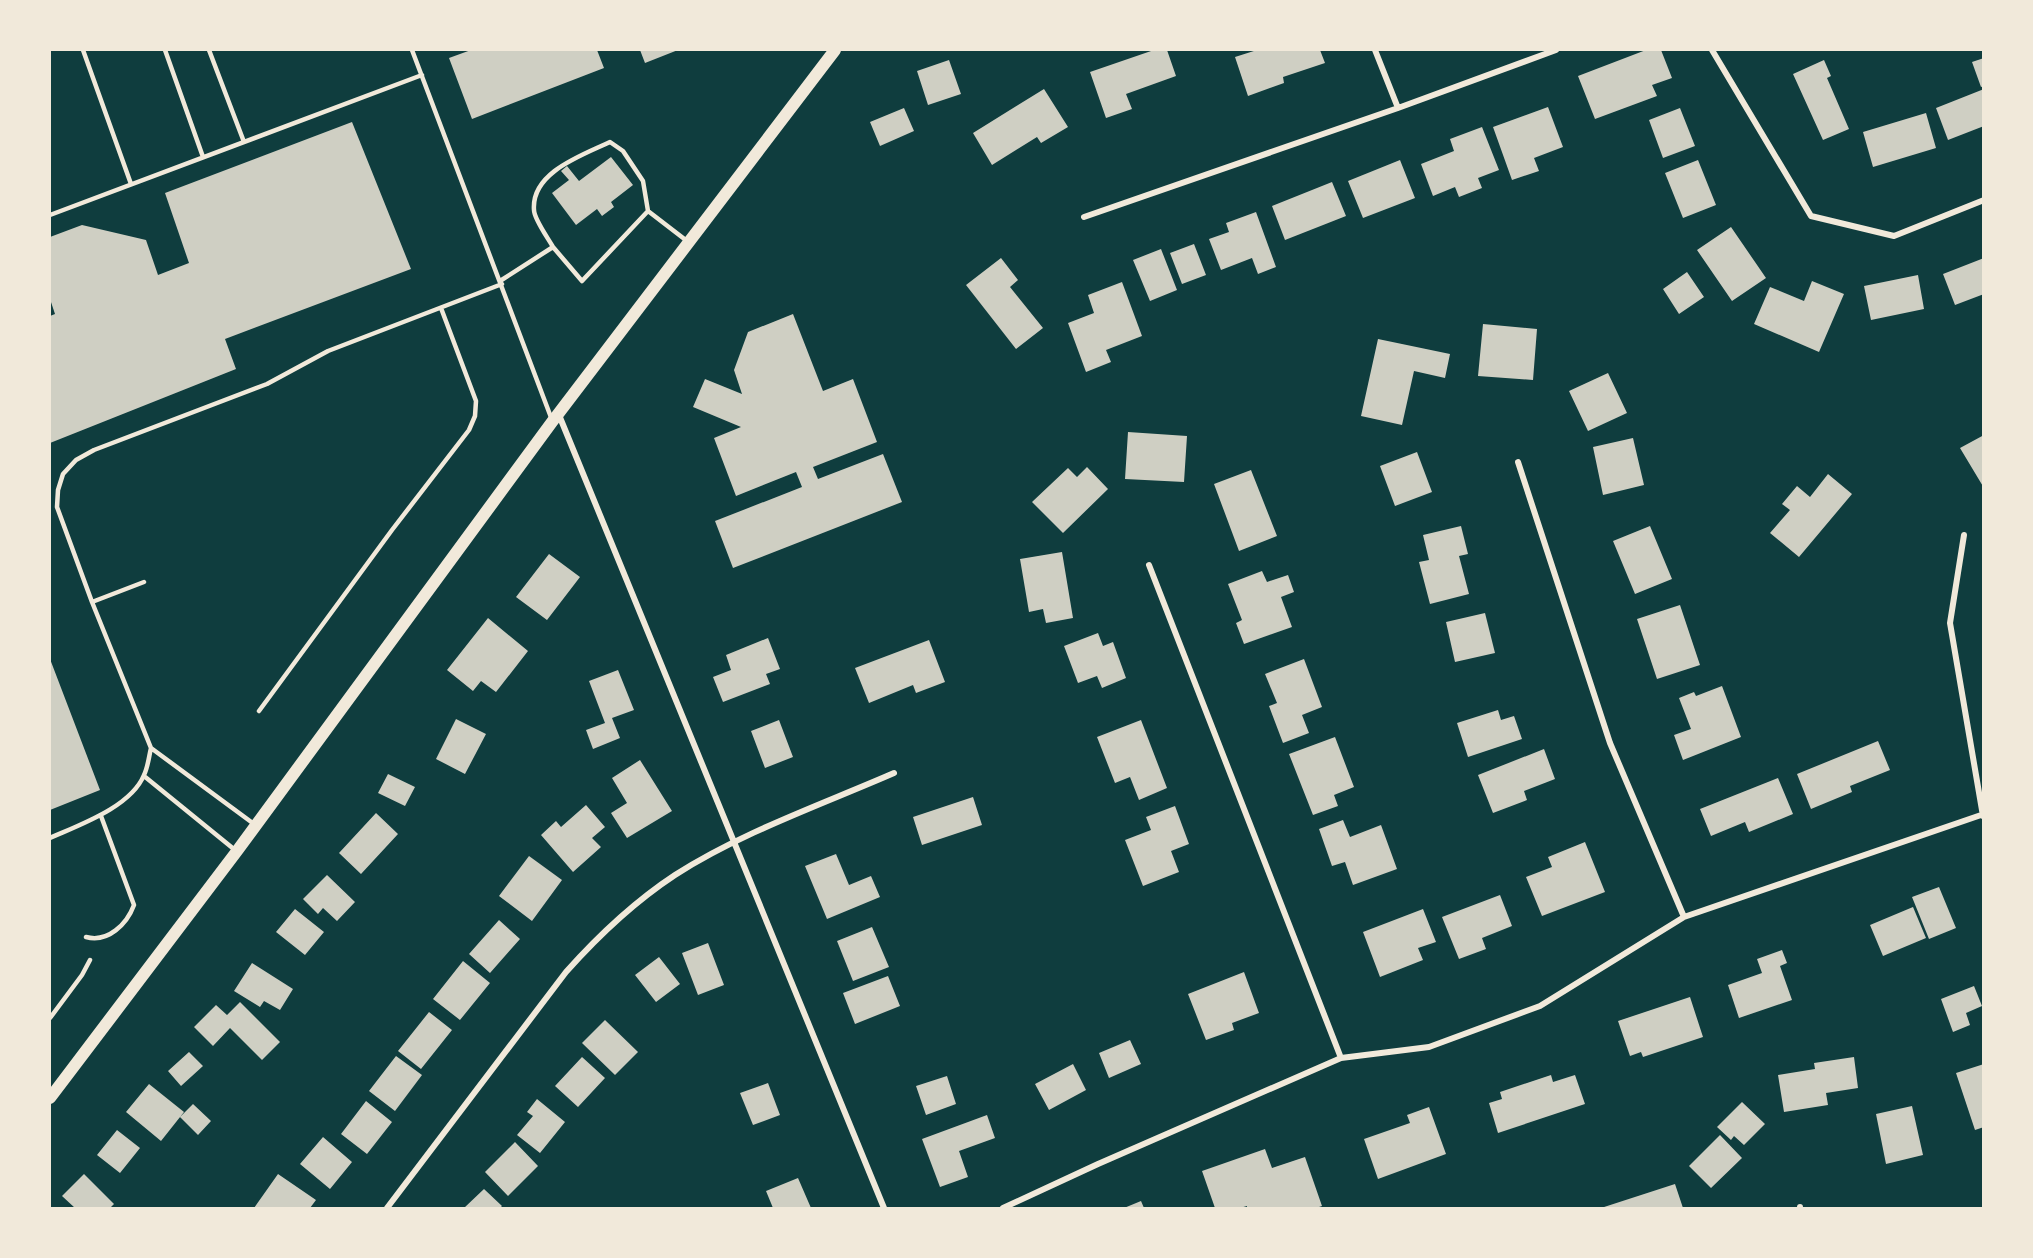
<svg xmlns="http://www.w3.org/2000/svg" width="2033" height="1258" viewBox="0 0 2033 1258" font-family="'PT Sans Narrow',sans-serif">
<rect width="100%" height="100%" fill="#0f3d3e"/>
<path fill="#cfcfc3" d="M471,50h126l7,18 -132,51 -23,-61z
M640,50h38l-33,13z
M1154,50h13l9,26 -50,18 6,15 -26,9 -16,-46z
M1257,50h63l5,13 -42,14 1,6 -36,13 -13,-39z
M1646,50h15l11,28 -20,7 5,11 -62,23 -17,-43z
M1984,58v28l-3,1 -9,-25z
M949,60l12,34 -33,11 -11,-34z
M1824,60l7,16 -4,2 22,51 -26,11 -30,-66z
M1044,89l24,38 -27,16 -4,-6 -45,28 -19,-32z
M1984,89v37l-36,14 -12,-32z
M1548,107l15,40 -29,11 5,13 -27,9 -19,-53z
M904,108l10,23 -34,15 -10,-24z
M1680,108l15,38 -32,12 -14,-38z
M1926,113l10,35 -63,19 -10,-35z
M352,122l59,147 -186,70 11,30 -186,74v-127l5,-2 -5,-15v-62l32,-12 64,15 12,35 31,-12 -24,-70z
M1482,127l17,43 -21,8 4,10 -23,9 -4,-10 -22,9 -12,-32 33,-13 -4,-12z
M611,157l22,28 -22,17 3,5 -12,9 -5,-7 -21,16 -24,-32 17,-13 -8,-9 6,-5 12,15z
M1400,160l15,38 -52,20 -15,-37z
M1698,160l18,45 -33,13 -18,-45z
M1332,182l14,34 -61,24 -13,-34z
M1256,212l20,55 -18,7 -6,-16 -31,12 -12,-31 20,-7 -3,-9z
M1731,227l35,51 -34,23 -35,-51z
M1194,244l12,31 -24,9 -12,-31z
M1161,249l16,41 -27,11 -17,-41z
M1001,258l17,22 -8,7 33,41 -27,21 -50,-64z
M1984,258v36l-29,11 -12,-31z
M1687,272l17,25 -25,17 -16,-25z
M1918,275l6,34 -53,11 -7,-34z
M1812,281l32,13 -25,58 -65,-28 16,-37 34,14z
M1122,282l20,54 -36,14 5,12 -25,10 -18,-49 26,-10 -6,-18z
M793,314l30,77 30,-12 24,63 -64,25 5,12 65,-25 19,48 -169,66 -18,-47 87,-34 -6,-15 -60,24 -22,-58 27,-11 -48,-20 12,-28 37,15 -8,-24 14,-38z
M1483,324l54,5 -4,51 -55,-4z
M1378,339l72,15 -5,24 -31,-7 -12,54 -41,-9z
M1608,373l19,40 -39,18 -19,-40z
M1128,432l59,4 -3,46 -59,-3z
M1984,435v53l-24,-40z
M1633,438l11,47 -41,10 -10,-48z
M1417,452l15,40 -37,14 -15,-40z
M1087,467l21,22 -45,44 -31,-31 36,-34 9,9z
M1251,470l26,66 -38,15 -25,-67z
M1828,474l24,20 -53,63 -29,-24 20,-23 -8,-6 15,-18 13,11z
M1461,526l7,28 -9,2 10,38 -39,10 -11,-42 10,-2 -6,-25z
M1650,526l22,53 -37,15 -22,-53z
M1062,552l11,66 -27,5 -3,-14 -14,3 -9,-53z
M549,554l31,23 -33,43 -31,-23z
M1262,571l5,11 21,-7 6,17 -13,5 11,30 -48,17 -8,-21 6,-3 -14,-36z
M1680,605l20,60 -43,14 -20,-60z
M1485,613l10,40 -40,9 -9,-40z
M488,618l40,33 -32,41 -15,-11 -8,10 -26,-21z
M1098,633l5,13 10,-4 13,36 -24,10 -5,-12 -19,7 -14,-37z
M768,638l12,31 -14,5 4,10 -47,18 -10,-25 18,-7 -5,-15z
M929,640l16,42 -29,11 -3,-8 -44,18 -14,-35z
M50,659l50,131 -50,20z
M1304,659l18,48 -20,8 7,18 -26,10 -14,-37 8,-3 -12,-29z
M618,670l16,40 -22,8 8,20 -27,11 -7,-19 19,-7 -16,-42z
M1722,686l19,51 -58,23 -9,-25 17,-6 -12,-31 15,-6 2,4z
M1498,710l3,10 13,-4 8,23 -54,18 -11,-34z
M456,719l30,15 -21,40 -29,-15z
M779,720l14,37 -28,11 -14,-37z
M1141,720l26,68 -28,12 -9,-23 -15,6 -18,-46z
M1335,737l19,50 -20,8 4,11 -25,9 -24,-61z
M1878,741l12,29 -40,16 2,6 -41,17 -14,-35z
M1544,749l11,30 -31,12 3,9 -34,13 -15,-38z
M640,760l32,51 -45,27 -16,-25 16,-10 -15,-25z
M388,774l27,13 -10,19 -27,-13z
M1778,778l15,36 -44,18 -4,-10 -34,14 -11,-27z
M973,797l9,28 -60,20 -9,-28z
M586,805l19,22 -13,11 9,9 -28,25 -32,-37 15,-14 5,6z
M1175,806l14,38 -18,7 8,21 -36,14 -18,-46 26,-10 -5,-13z
M376,813l22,21 -37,40 -22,-21z
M1343,820l7,17 31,-12 16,44 -44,16 -8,-23 -13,4 -13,-37z
M1585,842l20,50 -63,24 -16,-39 26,-10 -4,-10z
M836,854l13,31 22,-9 9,21 -53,22 -22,-53z
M529,856l33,24 -30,41 -33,-25z
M327,875l28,27 -18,19 -14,-13 -5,6 -15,-15z
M1939,887l17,41 -27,11 -17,-42z
M1500,895l12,31 -30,12 4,11 -27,10 -17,-42z
M1913,907l13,31 -43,18 -13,-31z
M295,909l29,23 -19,23 -29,-23z
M1423,909l13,33 -18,6 5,12 -43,17 -17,-45z
M499,920l21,19 -30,34 -21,-19z
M872,927l17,40 -36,14 -16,-40z
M708,943l16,42 -26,10 -16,-42z
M1782,950l5,13 -7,3 12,34 -53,18 -11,-33 34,-12 -5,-14z
M659,957l21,27 -24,18 -21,-27z
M463,961l27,22 -30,37 -27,-21z
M252,963l41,26 -13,21 -16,-9 -4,6 -26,-16z
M1244,972l15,41 -27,10 2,7 -28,10 -18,-46z
M888,976l12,30 -45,18 -12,-31z
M1974,986l8,20 -16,7 4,12 -17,7 -12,-33z
M1690,997l13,40 -60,20 -2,-5 -11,4 -12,-35z
M240,1002l40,40 -18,18 -32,-32 -17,18 -19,-19 22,-22 11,10z
M429,1012l23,18 -31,39 -23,-18z
M605,1020l33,32 -23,23 -33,-32z
M1130,1040l11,24 -32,14 -10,-25z
M189,1052l14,14 -22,20 -13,-15z
M396,1056l26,19 -27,36 -26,-20z
M582,1057l23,21 -27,29 -23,-21z
M1854,1057l4,31 -32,5 2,12 -44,7 -6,-37 37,-6 -1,-6z
M1073,1064l13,26 -37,20 -14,-26z
M1984,1064v63l-9,3 -19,-57z
M1551,1075l2,7 22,-7 10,29 -87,29 -9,-30 13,-4 -2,-7z
M947,1076l9,28 -30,11 -10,-29z
M768,1083l12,32 -27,10 -13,-32z
M149,1084l35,28 -23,29 -35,-29z
M537,1099l28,23 -25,31 -23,-18 16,-19 -6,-4z
M366,1101l26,21 -25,32 -26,-20z
M1742,1102l23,22 -21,21 -10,-9 -3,4 -14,-13z
M193,1104l18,17 -13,14 -18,-18z
M1912,1106l11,49 -37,9 -10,-50z
M1429,1107l17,47 -68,25 -14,-40 46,-16 -3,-8z
M987,1115l8,23 -36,13 9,26 -28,10 -18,-48z
M117,1130l23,18 -20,25 -23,-18z
M1720,1135l22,23 -31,30 -22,-22z
M323,1137l29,25 -22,27 -30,-25z
M515,1142l23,24 -30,30 -23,-24z
M1265,1149l7,19 33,-11 17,49 -6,2h-69v-2l-7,2h-25l-13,-37z
M84,1174l30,30 -4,4h-35l-13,-12z
M278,1174l38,26 -6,8h-56z
M798,1178l13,30h-38l-7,-17z
M1675,1184l8,24h-82z
M484,1189l18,17 -2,2h-36z
M1141,1201l3,7h-20z"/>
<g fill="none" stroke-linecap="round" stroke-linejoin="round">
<path stroke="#f1e9da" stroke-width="4.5" d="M83,50l48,134
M165,50l38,107
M209,50l35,92
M412,50l140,370
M50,215l372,-140
M553,247c-5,-9 -19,-28 -19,-37 -3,-38 49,-55 76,-68l13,9 20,30 5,30
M500,281l53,-34 29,34 66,-70 39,30
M92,602l52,-20
M259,711l133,-181 77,-100 6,-14 1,-15 -35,-93
M144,776l91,74
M254,824l-103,-76 -59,-146 -35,-95 1,-17 5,-16 13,-14 18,-10 173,-66 61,-33 174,-67
M50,838c29,-13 81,-31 94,-63 4,-8 5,-19 7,-27
M86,937c22,6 41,-13 48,-32l-33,-89
M50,1018l32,-43 8,-15"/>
<path stroke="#f1e9da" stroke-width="6" d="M1375,50l23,58
M1712,50l99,166 83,20 90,-36
M1084,217l314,-109 158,-58
M559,415l325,793
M1518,462l92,281 74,174
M1964,535l-14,88 33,193
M1149,565l192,493
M387,1208l179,-236c33,-37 68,-70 109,-97 65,-42 148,-71 219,-102
M1003,1208l95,-44 243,-106 88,-11 111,-41 144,-89 300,-103
M1800,1208v-1"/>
<path stroke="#f1e9da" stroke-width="12" d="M50,1098l187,-247 315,-429 283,-372"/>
</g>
<rect width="2033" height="1258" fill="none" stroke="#f1e9da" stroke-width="102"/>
</svg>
